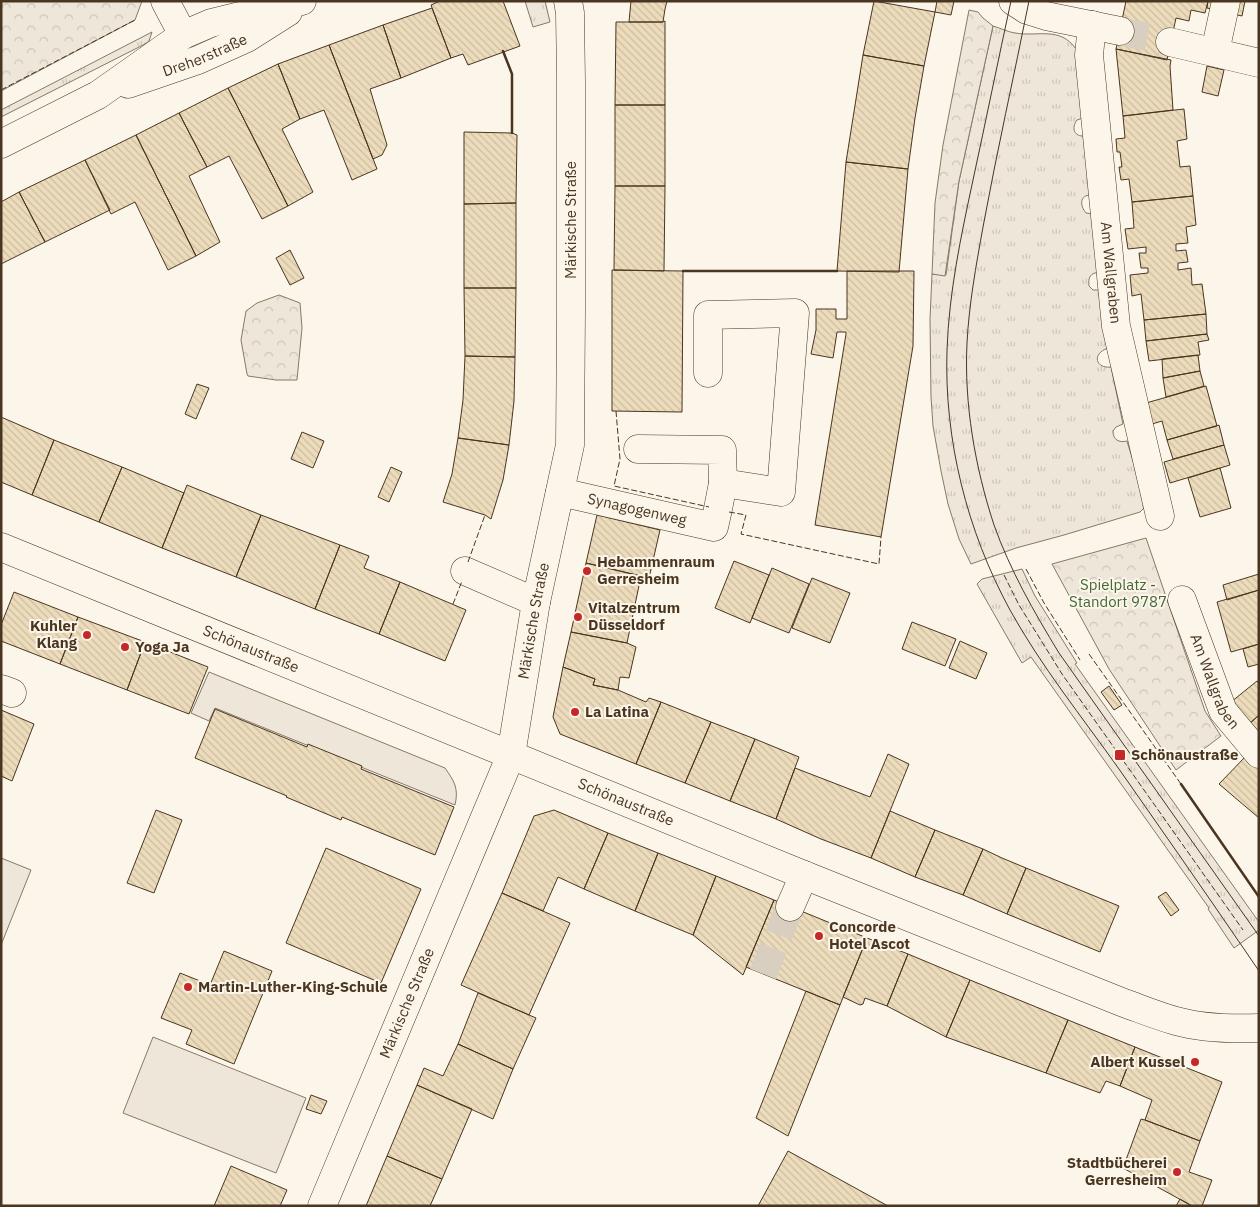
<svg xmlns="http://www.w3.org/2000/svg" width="1260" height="1207" viewBox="0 0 1260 1207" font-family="'IBM Plex Sans',sans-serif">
<defs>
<pattern id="grass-tufts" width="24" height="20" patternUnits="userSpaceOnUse" patternTransform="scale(1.25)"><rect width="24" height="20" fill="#ede6d9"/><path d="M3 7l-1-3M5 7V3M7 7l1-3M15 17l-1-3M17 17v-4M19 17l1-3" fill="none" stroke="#cdc6ba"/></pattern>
<pattern id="forest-crowns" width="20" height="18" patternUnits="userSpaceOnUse" patternTransform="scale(1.25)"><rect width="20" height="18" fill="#ede6d9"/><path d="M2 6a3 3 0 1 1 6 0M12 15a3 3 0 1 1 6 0" fill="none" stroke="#cdc6ba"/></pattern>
<pattern id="building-back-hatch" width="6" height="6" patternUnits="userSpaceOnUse" patternTransform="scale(1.25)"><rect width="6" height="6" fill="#ecdcbc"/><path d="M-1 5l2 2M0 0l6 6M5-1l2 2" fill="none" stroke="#ccbda1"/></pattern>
</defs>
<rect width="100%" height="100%" fill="#fbf6e9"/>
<path fill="url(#grass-tufts)" stroke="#887966" d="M525,1h20l5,21 -17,5z
M993,26c7,2 15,6 22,7 23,4 45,-7 61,16l7,69 -6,2c-6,8 -3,17 8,16l6,59c-12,0 -11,11 -5,18l7,1 7,58c-10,1 -12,5 -11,14l4,4h8l7,58c-17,6 -12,21 3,19l12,57 -7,3 -3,4c0,9 6,12 14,10l18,60 -1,7 -4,4 -76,23 -48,13 -45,16 -12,-25 -11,-35 -7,-33 -8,-45 -2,-29 -1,-78 2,-45 14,1 13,-94z
M152,32l-3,9 -4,3 -144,73v-7z
M1022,569l13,27 42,67 -2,1 184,258v8l-25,18 -26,-39 1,-1 -178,-251 -9,6 -45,-79 5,-5z"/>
<path fill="url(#forest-crowns)" stroke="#887966" d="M1,1h141l-7,19 -134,71z
M969,10l9,2 5,6 10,8 -34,155 -14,95 -13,-2 3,-71 8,-58z
M279,295l21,8 2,25 -5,52h-21l-28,-4 -1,-2 -6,-34 5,-29 11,-8z
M1146,538l59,173 16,25 -45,34 -67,-101 -57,-105z"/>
<path fill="#ede6d9" stroke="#887966" d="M209,672l236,96c9,13 14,20 10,37l-240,-97 -6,13 -18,-8z
M1,858l30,12 -30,75z
M153,1037l153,61 -30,75 -153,-60z"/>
<path fill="url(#building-back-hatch)" stroke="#4a3520" d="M440,1h63l17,45 -52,19 -5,-11 -12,4 -20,-53z
M631,1h36l-2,8 -2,13h-34z
M874,1l61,11 -11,54 -61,-11z
M937,1h17l-3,14 -16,-3z
M1126,1h82l-3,12 -14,-3 -2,11 -13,-3 -9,42 -51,-11z
M1208,1h37l-3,15 -35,-8z
M432,8l19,50 -50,20 -18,-53z
M665,21v84h-50l1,-83h47z
M383,25l18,53 -31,11 17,56 -5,10 -9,4 -44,-114z
M329,45l48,124 -25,11 -28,-70 -24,9 -22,-55z
M1116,49l55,11 -1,6 3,44 -50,6z
M863,55l61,11 -9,52 -7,51 -62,-7z
M278,64l22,55 -18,10 31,63 -25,14 -60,-118z
M1207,66l17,4 -6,26 -16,-4z
M228,88l60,118 -26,13 -33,-63 -22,11 -28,-54z
M615,105h50v81h-50z
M1184,109l3,30 -10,2 3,26 10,-1 3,30 -61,6 -3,-23 -8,1 -2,-13h3l-2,-15h-3l-1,-13 9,-1 -2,-22z
M179,113l28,54 -18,9 31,66 -24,14 -60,-121z
M464,132l48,1 5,2 -1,68 -52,1z
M136,135l60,121 -28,14 -33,-68 -24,12 -26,-54z
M85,160l25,50 -65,32 -26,-50z
M846,162l62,7 -9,103 -62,-1z
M615,186h50l-1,85 -50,-1z
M19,192l26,50 -44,22v-62z
M1193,196l3,29 -10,2 2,16 -12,1v7l10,-1 2,12 -10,1v7l13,-2 1,17 10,-1 4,30 -62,6 -3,-26 -9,2 -2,-21 18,-2v-5h-7l-2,-15h7v-6l-18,2 -3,-20 9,-1 -2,-26z
M516,203v85h-52v-84z
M290,250l14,28 -14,7 -14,-27z
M612,270l71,1 -1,141 -70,-1z
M847,271h67l-1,75 -32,191 -66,-12 31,-191v-2h-9l-4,26 -22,-4 5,-24v-21h20v10h11z
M464,288h52l-1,69 -50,-1z
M1206,314l1,20 -61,7 -2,-21z
M1207,334l2,6 -11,2 2,13 -51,6 -3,-20z
M1198,355l2,16 -37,7 -1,-19z
M465,356l50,1 -1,44 -5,44 -51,-7 5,-38z
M1200,371l4,15 -38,11 -3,-19z
M197,384l12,4 -13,31 -11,-5z
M1206,386l11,40 -50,14 -5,-19 -10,3 -6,-21z
M1,417l53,23 -22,55 -31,-13z
M1219,425l5,20 -51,14 -6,-19z
M302,432l22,9 -11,27 -22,-9z
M458,438l51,7 -6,35 -12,39 -6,-4 -42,-13 9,-28z
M54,440l68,27 -23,55 -67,-27z
M1224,445l6,20 -60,18 -6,-21z
M122,467l62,26 -22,55 -63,-26z
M391,467l11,5 -13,30 -11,-5z
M1220,468l11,40 -31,9 -12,-39z
M187,485l74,30 -25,62 -74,-29z
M261,515l79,30 -25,64 -79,-32z
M597,515l63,15 -11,48 -63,-15z
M340,545l29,11 -5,12 36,14 -21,52 -64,-25z
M734,561l35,14 -19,48 -35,-15z
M586,563l55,13 -14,67 -56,-11z
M772,568l37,16 -20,49 -37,-15z
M1259,574v16l-32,10 -4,-15z
M812,578l38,15 -20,50 -38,-15z
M400,582l66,28 -21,51 -66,-27z
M1259,590v54l-28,8 -14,-50z
M14,592l64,25 -18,47 -59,-23v-16z
M78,617l67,25 -18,48 -67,-26z
M912,622l44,17 -11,27 -43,-17z
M571,632l56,11 9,4 -7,31 -9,-1 -2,13 -25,-5 2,-6 -32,-12z
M960,641l27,12 -11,26 -27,-11z
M145,642l63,25 -19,47 -62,-24z
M1259,644v20l-11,3 -5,-18z
M563,667l32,12 -2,6 25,5 28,12 3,-4 12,4 -25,62 -76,-30 -7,-17z
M1257,681l2,3v31l-11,10 -17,-23z
M1109,686l13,19 -8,5 -13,-18z
M661,702l50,20 -26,61 -49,-19z
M215,709l92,38 1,-3 54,22 -1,3 93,38 -19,48 -93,-38 -1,3 -55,-23 1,-1 -92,-38z
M1,710l33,14 -22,57 -11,-5z
M1259,715v21l-11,-11z
M711,722l44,17 -25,62 -45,-18z
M755,739l44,18 -23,62 -46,-18z
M888,754l21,10 -38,94 -50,-19 -45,-20 19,-51 75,29z
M1246,756l13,11v51l-40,-34z
M156,810l26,10 -28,73 -27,-10z
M554,810l54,23 -24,56 -26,-12 -15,34 -41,-18 32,-77z
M890,811l45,19 -20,47 -44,-19z
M935,830l48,19 -20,46 -48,-18z
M608,833l50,20 -23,58 -51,-22z
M326,848l95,41 -40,94 -95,-40z
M983,849l19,9 24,10 -19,46 -44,-19z
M658,853l58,23 -23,59 -58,-24z
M1026,868l93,38 -19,46 -93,-38z
M716,876l58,24 -31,75 -50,-40z
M1166,892l13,18 -8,6 -13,-19z
M502,893l68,30 -41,92 -68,-30z
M774,900l93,38 -27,67 -94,-38z
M867,938l41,16 -21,52 -22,-8 -2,6 -3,1 -17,-8z
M224,951l48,20 -38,93 -48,-20 6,-14 -31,-12 19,-45 30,12z
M908,954l62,26 -24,57 -59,-31z
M970,980l98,40 -22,53 -100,-36z
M806,991l34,14 -52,131 -32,-18z
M478,993l58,25 -23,51 -55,-25z
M1068,1020l67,27 -15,39 -14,-5 -6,12 -54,-20z
M458,1044l55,25 -20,50 -76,-34 7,-17 19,8z
M1135,1047l87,35 -22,59 -55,-21 7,-20 -32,-14z
M417,1085l55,24 -30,70 -55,-23z
M311,1095l16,6 -6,13 -15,-5z
M1141,1119l4,1 55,21 -11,31 23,8 -10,26h-10l-69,-38z
M788,1151l100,55h-130z
M387,1156l55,23 -12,27h-64z
M231,1166l56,24 -7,16h-66z
M1180,1199l12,7h-16z"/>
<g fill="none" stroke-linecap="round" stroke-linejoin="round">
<path stroke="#d8cfc1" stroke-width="28" stroke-dasharray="28 14" stroke-linecap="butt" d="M1120,31l50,11
M763,974l27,-67"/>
<g stroke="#4a3520" stroke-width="29">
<g id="minor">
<path d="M165,1l18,34"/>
<path d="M1013,1l14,9 19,6 74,15"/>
<path id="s1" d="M1092,25l-3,30 27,271 44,190"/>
<path d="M1170,42l89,21"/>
<path d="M1215,52l11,-51"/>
<path d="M708,373v-58l87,-2 -14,179 -58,-9"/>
<path id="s2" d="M560,492l154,35 4,-18 5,-26 -1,-33 -84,-1"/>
<path id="s3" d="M1,547l510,208 293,120 320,128c17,6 34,13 52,18 25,7 57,8 83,7"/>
<path d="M465,571l71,31"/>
<path id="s4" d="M1182,600l41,111 36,43"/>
<path d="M1,689l11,4"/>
<path d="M790,907l14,-32"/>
<path id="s5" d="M322,1206l189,-451 25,-153 34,-157 1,-132v-232l-1,-68 -2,-12"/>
</g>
</g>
<g stroke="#4a3520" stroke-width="29">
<g id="major">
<path id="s6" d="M128,84l70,-24 49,-22 41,-26"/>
<path d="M1,144l97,-49 85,-60 28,-12 91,-22"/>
</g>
</g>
<use href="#minor" stroke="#fbf6e9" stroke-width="28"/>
<use href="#major" stroke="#fbf6e9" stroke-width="28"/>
<path stroke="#4a3520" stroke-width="1" d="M1011,1c-13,60 -25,119 -38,179 -12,56 -24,112 -26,170 -3,90 20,181 63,260 31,56 72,107 109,159 42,60 84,120 125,180l15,22
M1029,1c-15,75 -32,150 -46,226 -7,39 -14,77 -16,116 -3,61 8,124 27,182 16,45 40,87 65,128l200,283"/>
<path stroke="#4a3520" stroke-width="1" stroke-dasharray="6 2.5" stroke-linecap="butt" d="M1,90l134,-70
M616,411l4,48 -6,27 95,21
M729,512l17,3 -5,19 138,30 2,-27
M468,562l17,-47
M1026,569l18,34 36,57
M1004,575l15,30 43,69 181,256
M453,604l9,-23
M1089,654l92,130"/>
<path stroke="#4a3520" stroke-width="2.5" d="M503,51l9,23v59
M683,271h154
M1181,784l78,113"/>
</g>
<g fill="#c62828" stroke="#fbf6e9" stroke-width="2">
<circle cx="587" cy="571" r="5"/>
<circle cx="578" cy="617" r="5"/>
<circle cx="87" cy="635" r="5"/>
<circle cx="125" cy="647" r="5"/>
<circle cx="575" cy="712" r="5"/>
<rect x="1114" y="749" width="12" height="12" rx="2.5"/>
<circle cx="819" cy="936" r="5"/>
<circle cx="188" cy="987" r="5"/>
<circle cx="1195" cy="1062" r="5"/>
<circle cx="1177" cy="1172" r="5"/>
</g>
<g text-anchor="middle" stroke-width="4" stroke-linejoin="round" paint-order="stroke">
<g font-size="15" fill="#4a3520" stroke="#fbf6e9">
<text dy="5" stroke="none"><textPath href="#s6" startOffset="82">Dreherstraße</textPath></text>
<text transform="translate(571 220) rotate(-90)" y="5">Märkische Straße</text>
<text dy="5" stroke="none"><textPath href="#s1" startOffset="249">Am Wallgraben</textPath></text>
<text dy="5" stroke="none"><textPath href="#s2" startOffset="79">Synagogenweg</textPath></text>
<text dy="5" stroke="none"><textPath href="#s5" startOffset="625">Märkische Straße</textPath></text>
<text dy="5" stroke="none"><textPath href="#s3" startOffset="270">Schönaustraße</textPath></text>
<text dy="5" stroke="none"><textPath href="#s4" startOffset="88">Am Wallgraben</textPath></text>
<text dy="5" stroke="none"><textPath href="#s3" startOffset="675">Schönaustraße</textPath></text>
<text dy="5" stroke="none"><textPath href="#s5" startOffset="220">Märkische Straße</textPath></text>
</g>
<g font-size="15" font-weight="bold" fill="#4a3520" stroke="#fbf6e9" text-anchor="start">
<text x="597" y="567">Hebammenraum<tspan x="597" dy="17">Gerresheim</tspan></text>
<text x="588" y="613">Vitalzentrum<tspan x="588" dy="17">Düsseldorf</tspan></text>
<text x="77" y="631" text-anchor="end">Kuhler<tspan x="77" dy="17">Klang</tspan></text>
<text x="135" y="652">Yoga Ja</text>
<text x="585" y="717">La Latina</text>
<text x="1131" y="760">Schönaustraße</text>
<text x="829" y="932">Concorde<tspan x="829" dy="17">Hotel Ascot</tspan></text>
<text x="198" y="992">Martin-Luther-King-Schule</text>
<text x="1185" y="1067" text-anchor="end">Albert Kussel</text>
<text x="1167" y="1168" text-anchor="end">Stadtbücherei<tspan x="1167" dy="17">Gerresheim</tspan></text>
</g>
<g font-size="15" fill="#436837" stroke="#fbf6e9">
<text x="1118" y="590">Spielplatz -<tspan x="1118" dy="17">Standort 9787</tspan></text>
</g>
</g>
<rect width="1260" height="1207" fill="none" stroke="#4a3520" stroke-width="5"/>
</svg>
